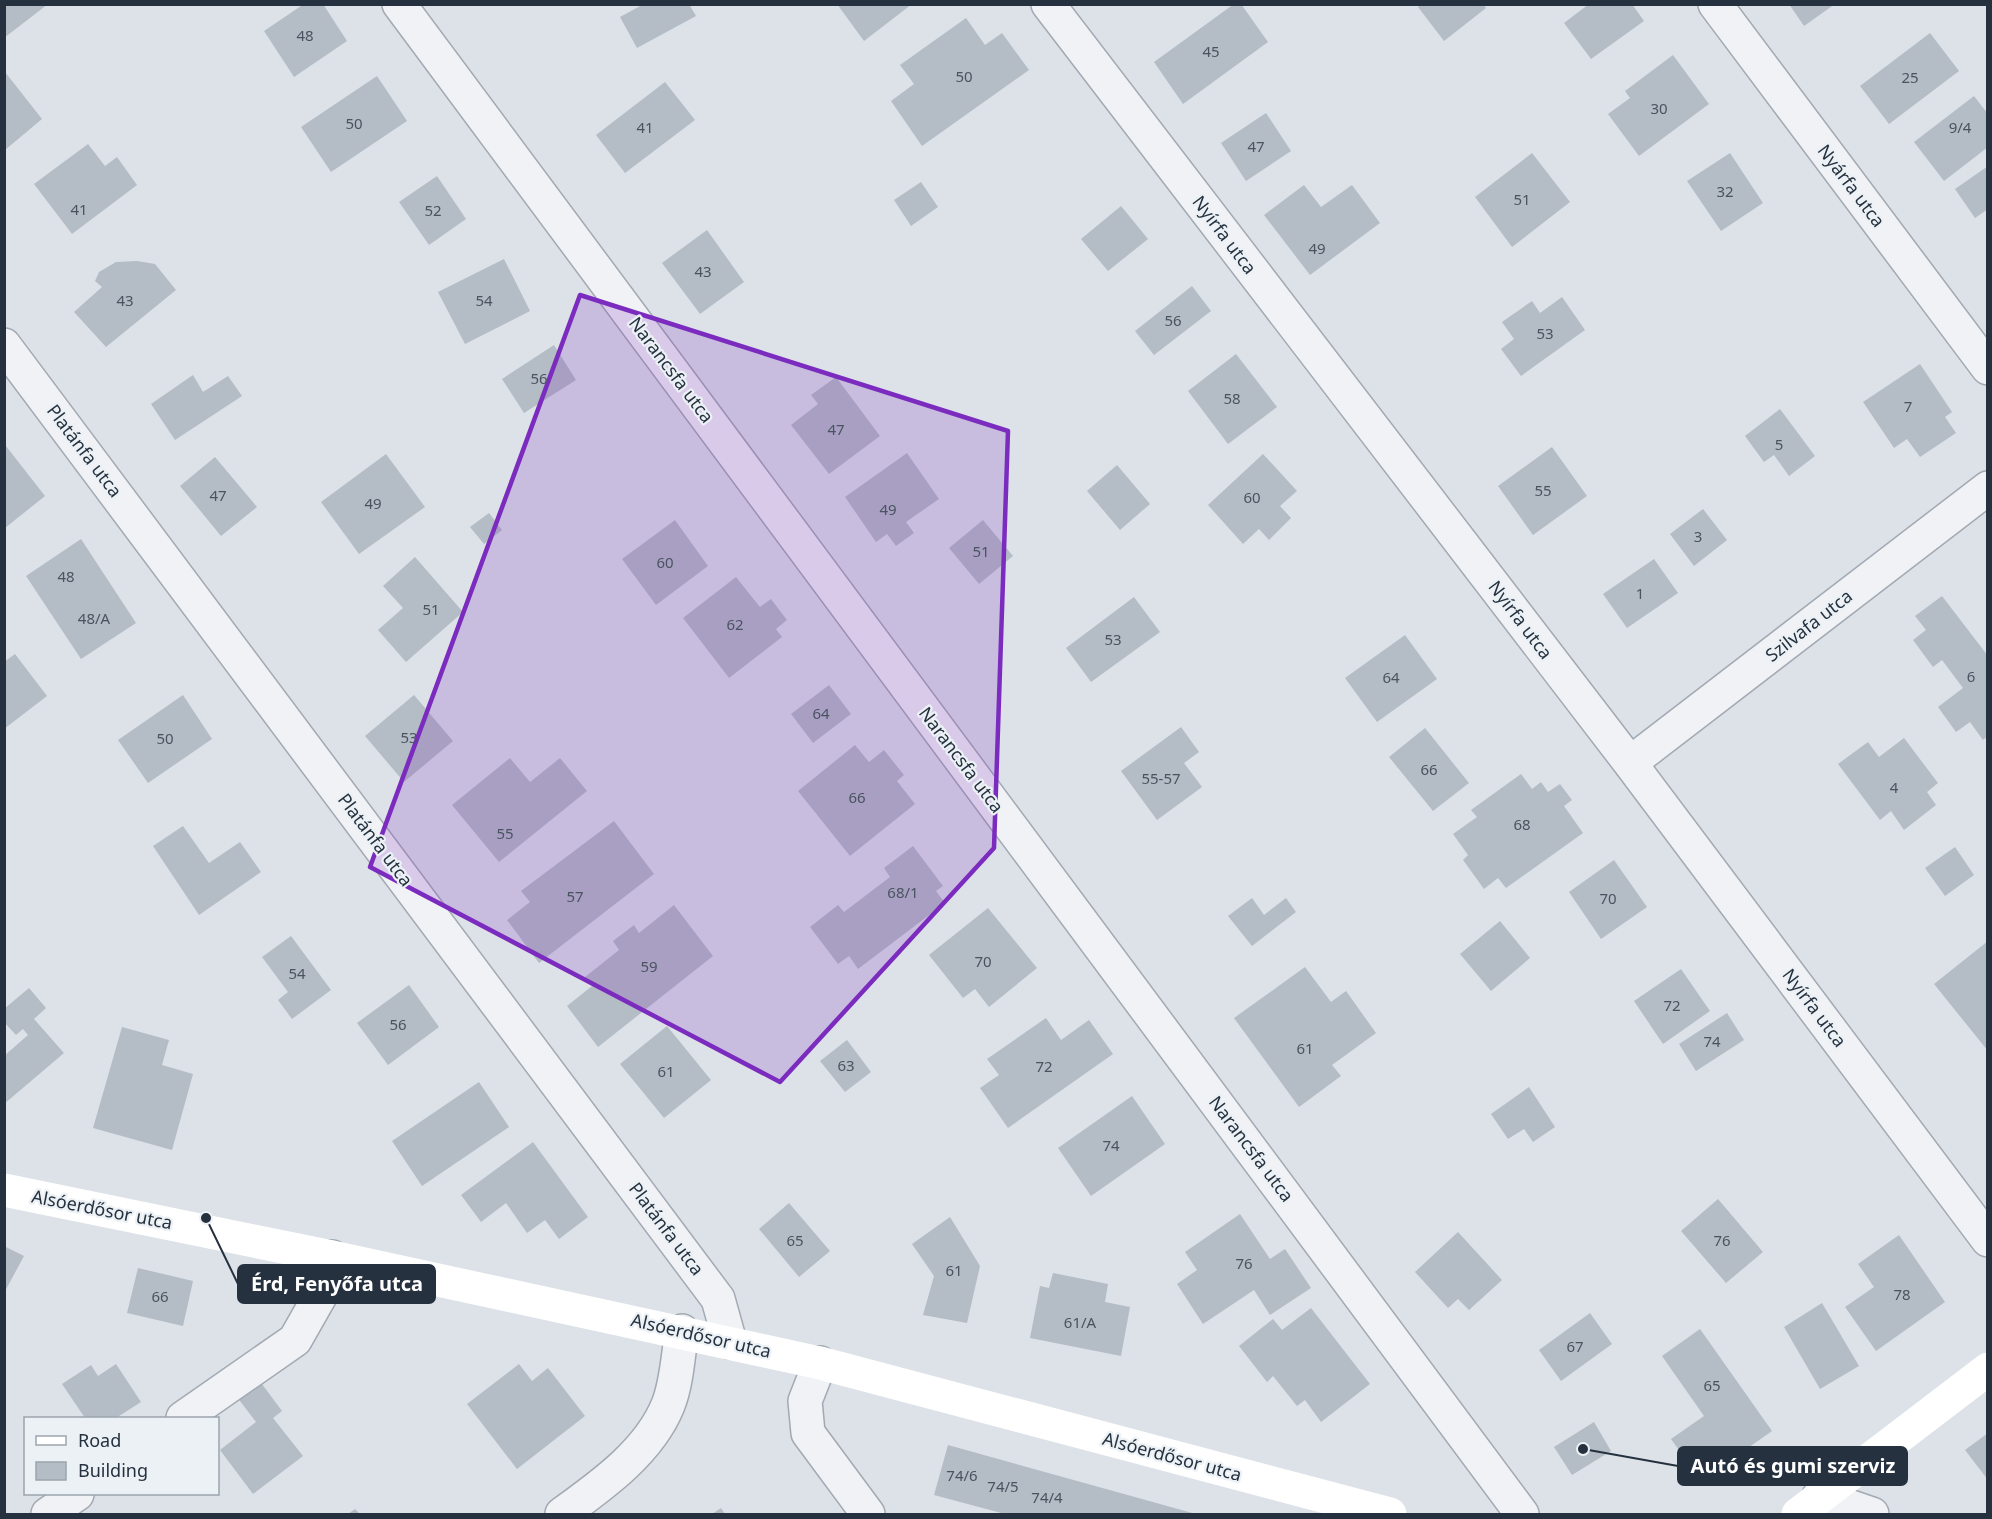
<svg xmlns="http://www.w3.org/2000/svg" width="1992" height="1519" viewBox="0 0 1992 1519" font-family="'Noto Sans',sans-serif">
<rect width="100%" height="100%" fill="#dde2e8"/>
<path fill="#b4bcc5" d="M4,4h44l-44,34z
M304,4h19l24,37 -53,36 -30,-46z
M644,4h45l7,12 -59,32 -17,-31z
M837,4h75l-48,37z
M1234,4h7l27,38 -85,62 -29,-42z
M1421,4h62l3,4 -42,33 -26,-34z
M1589,4h43l12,17 -53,38 -27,-36z
M1789,4h46l-31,22z
M966,18l19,27 17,-12 27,37 -107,76 -31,-45 23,-17 -14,-19z
M1930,33l29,38 -70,53 -29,-38z
M1673,55l36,49 -70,52 -31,-42 22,-16 -5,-7z
M5,72l37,47 -37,31z
M377,76l30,45 -76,51 -30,-45z
M665,82l30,38 -70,53 -29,-38z
M1974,96l14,18v33l-44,34 -30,-39z
M1266,113l25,38 -45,30 -25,-38z
M88,144l17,22 12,-9 20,28 -65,49 -38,-50z
M1532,153l38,49 -58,45 -37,-50z
M1730,153l33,50 -42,28 -34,-50z
M1988,166v43l-13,9 -20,-29z
M437,176l29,43 -37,26 -30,-43z
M921,182l17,25 -27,19 -17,-26z
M1304,185l17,22 31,-22 28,38 -70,52 -46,-60z
M1121,206l27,33 -40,32 -27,-32z
M707,230l37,52 -44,32 -38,-51z
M504,259l26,52 -65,33 -27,-52z
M137,261l18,3 21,26 -70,57 -32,-35 28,-25 -7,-6 4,-9 17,-10z
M1192,286l19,25 -57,44 -19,-24z
M1562,297l23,33 -64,46 -20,-27 13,-10 -12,-17 30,-21 8,12z
M554,345l22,35 -52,33 -22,-34z
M1236,354l41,53 -49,37 -40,-53z
M1920,364l32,48 -7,5 11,16 -36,24 -13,-18 -13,9 -31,-46z
M193,375l10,17 25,-16 14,20 -67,44 -24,-36z
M836,377l44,59 -51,38 -38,-49 27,-21 -7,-9z
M1780,409l35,47 -26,20 -15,-21 -10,7 -19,-26z
M6,446l39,50 -40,32v-80z
M1552,447l35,49 -54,39 -35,-49z
M907,453l32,46 -33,23 8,11 -18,13 -9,-12 -11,8 -31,-45z
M386,454l39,53 -66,47 -38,-52z
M1263,454l34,37 -17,15 11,12 -22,22 -10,-11 -16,15 -35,-39z
M215,457l42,50 -36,29 -41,-50z
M1117,465l33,39 -30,26 -33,-39z
M1703,509l24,31 -33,26 -24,-32z
M489,513l13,17 -18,14 -14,-17z
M675,520l33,46 -52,39 -34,-46z
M983,520l30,36 -34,28 -30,-36z
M81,539l55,84 -55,36 -55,-83z
M415,557l48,55 -57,50 -28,-32 25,-22 -20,-22z
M1654,559l24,34 -51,35 -24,-34z
M736,577l24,30 11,-8 16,21 -11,9 6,8 -53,41 -46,-60z
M1942,596l46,60v80l-5,4 -13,-18 -14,10 -18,-25 25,-19 -21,-28 -9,7 -20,-27 13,-10 -11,-14z
M1134,597l26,35 -69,50 -25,-34z
M1405,635l32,44 -60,43 -32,-44z
M15,654l32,42 -43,33v-67z
M829,685l22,29 -38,29 -22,-29z
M183,695l29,44 -64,44 -30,-43z
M414,695l39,46 -49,41 -39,-46z
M1181,727l18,25 -15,11 18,24 -45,33 -36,-49z
M1425,728l44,55 -36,28 -44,-54z
M1904,738l34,45 -11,9 9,13 -32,25 -13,-19 -11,9 -42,-56 30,-22 11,15z
M855,745l14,17 15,-12 20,25 -7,6 18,23 -65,52 -52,-65z
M510,758l20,24 30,-24 27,33 -88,71 -47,-57z
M1521,774l11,15 9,-7 7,10 12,-8 12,16 -8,6 19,27 -77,55 -8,-10 -14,11 -21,-29 5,-5 -15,-21 24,-17 -6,-7z
M614,821l40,53 -115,89 -32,-43 23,-18 -9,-11z
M183,826l26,37 31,-21 21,30 -62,43 -46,-69z
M913,846l30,40 -7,5 9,12 -87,66 -9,-13 -11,8 -28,-37 28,-22 6,7 46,-35 -6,-9z
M1955,847l19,28 -29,21 -20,-28z
M1614,860l33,47 -46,32 -32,-47z
M1252,898l12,17 22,-17 10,14 -44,34 -24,-30z
M674,905l39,51 -115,91 -31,-41 25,-20 -7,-9 34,-27 -6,-9 21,-16 5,8z
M988,908l49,60 -48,39 -14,-18 -12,9 -34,-43z
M1500,921l30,37 -39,33 -31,-37z
M291,936l40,54 -39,29 -14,-19 10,-8 -26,-35z
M1988,941v110l-54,-67z
M1305,967l26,35 15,-11 30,42 -44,32 9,11 -42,31 -65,-89z
M1681,969l29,42 -47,33 -29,-43z
M409,985l30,42 -51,38 -31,-42z
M29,988l17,20 -12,11 30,34 -60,51v-48l24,-21 -5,-6 -7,6 -12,-13v-13z
M1727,1013l17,27 -48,31 -17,-27z
M1046,1018l15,22 28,-20 24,34 -105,74 -28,-40 19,-13 -12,-16z
M667,1026l44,54 -47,38 -44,-54z
M122,1027l47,13 -7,25 31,9 -21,76 -79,-22z
M847,1040l24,32 -26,20 -25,-31z
M479,1082l30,45 -87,59 -30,-45z
M1529,1087l26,40 -22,15 -9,-13 -16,10 -17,-25z
M1132,1096l33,48 -74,52 -33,-48z
M533,1142l55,75 -29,22 -14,-19 -18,13 -21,-30 -25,19 -20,-27z
M1718,1199l45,53 -37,31 -45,-52z
M789,1203l41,48 -31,26 -40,-48z
M1240,1214l30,45 15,-10 26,39 -41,27 -16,-25 -51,34 -26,-40 20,-14 -12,-18z
M950,1217l30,49 -13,57 -44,-8 11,-39 -22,-32z
M1458,1232l44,48 -33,30 -11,-11 -10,9 -33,-36z
M1899,1235l46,67 -69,49 -31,-44 29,-20 -16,-23z
M4,1246l20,10 -20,37z
M138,1268l55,13 -10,45 -56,-13z
M1053,1273l55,11 -3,18 25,5 -9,49 -91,-18 10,-52 9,2z
M1822,1303l37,63 -39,23 -36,-62z
M1311,1308l59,76 -49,38 -16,-22 -8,6 -24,-30 -6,6 -28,-36 34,-27 9,11z
M1590,1313l22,31 -51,37 -22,-31z
M1700,1329l72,102 -71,50 -30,-42 33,-23 -42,-60z
M116,1364l25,38 -25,16h-31l-23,-34 29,-19 7,11z
M519,1364l13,17 16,-13 37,48 -68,53 -50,-65z
M259,1380l23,31 -9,7 30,38 -50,38 -33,-44 36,-28 -19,-25z
M1594,1422l17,29 -39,24 -18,-28z
M1988,1433v47l-23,-30z
M948,1445l248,69h-191l-71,-19z
M721,1508l4,6h-13z
M355,1509l5,5h-12z"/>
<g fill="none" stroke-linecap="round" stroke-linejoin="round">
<g stroke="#a2a9b2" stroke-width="36">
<path id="street" d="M399,4l1123,1510
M1048,4l582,759 358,477
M1715,4l273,364
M4,345l714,954 12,43
M1630,763l358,-275
M820,1363l-15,38 3,32 60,81
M183,1418l112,-78 25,-44 12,-39
M1819,1496l53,18
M48,1514l29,-20
M562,1514c40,-29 87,-62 106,-109 9,-22 10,-51 14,-74"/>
</g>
<use href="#street" stroke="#f0f2f6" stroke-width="33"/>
<path stroke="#fff" stroke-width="33" d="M4,1190l328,67 488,106 570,151
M1798,1514l190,-145"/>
</g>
<path fill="#7b2cbf" fill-opacity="0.2" stroke="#7b2cbf" stroke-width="4.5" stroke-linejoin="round" d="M580,295l428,136 -14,417 -214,234 -410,-215z"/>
<g text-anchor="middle" stroke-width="4.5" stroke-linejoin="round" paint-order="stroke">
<g font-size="15" fill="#495460">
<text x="305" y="41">48</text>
<text x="1211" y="57">45</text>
<text x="964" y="82">50</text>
<text x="1910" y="83">25</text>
<text x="1659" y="114">30</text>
<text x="354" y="129">50</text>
<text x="645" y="133">41</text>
<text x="1960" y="133">9/4</text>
<text x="1256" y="152">47</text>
<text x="1725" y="197">32</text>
<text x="1522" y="205">51</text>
<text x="79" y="215">41</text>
<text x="433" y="216">52</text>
<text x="1317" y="254">49</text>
<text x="703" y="277">43</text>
<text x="125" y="306">43</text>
<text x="484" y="306">54</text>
<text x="1173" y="326">56</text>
<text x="1545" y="339">53</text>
<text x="539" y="384">56</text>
<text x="1232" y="404">58</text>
<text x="1908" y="412">7</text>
<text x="836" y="435">47</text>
<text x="1779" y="450">5</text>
<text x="1543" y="496">55</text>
<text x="218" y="501">47</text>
<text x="1252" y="503">60</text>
<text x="373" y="509">49</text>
<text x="888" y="515">49</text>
<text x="1698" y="542">3</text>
<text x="981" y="557">51</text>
<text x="665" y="568">60</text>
<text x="66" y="582">48</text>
<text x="1640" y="599">1</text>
<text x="431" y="615">51</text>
<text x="94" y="624">48/A</text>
<text x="735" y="630">62</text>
<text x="1113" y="645">53</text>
<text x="1971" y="682">6</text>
<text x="1391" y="683">64</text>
<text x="821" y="719">64</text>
<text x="409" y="743">53</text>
<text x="165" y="744">50</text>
<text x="1429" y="775">66</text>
<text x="1161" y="784">55-57</text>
<text x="1894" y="793">4</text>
<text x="857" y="803">66</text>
<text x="1522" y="830">68</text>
<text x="505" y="839">55</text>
<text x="903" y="898">68/1</text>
<text x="575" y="902">57</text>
<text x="1608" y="904">70</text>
<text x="983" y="967">70</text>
<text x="649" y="972">59</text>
<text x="297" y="979">54</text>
<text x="1672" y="1011">72</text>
<text x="398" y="1030">56</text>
<text x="1712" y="1047">74</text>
<text x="1305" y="1054">61</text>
<text x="846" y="1071">63</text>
<text x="1044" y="1072">72</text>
<text x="666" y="1077">61</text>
<text x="1111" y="1151">74</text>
<text x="795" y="1246">65</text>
<text x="1722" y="1246">76</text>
<text x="1244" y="1269">76</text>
<text x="954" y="1276">61</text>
<text x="1902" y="1300">78</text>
<text x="160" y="1302">66</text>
<text x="1080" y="1328">61/A</text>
<text x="1575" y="1352">67</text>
<text x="1712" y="1391">65</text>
<text x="962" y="1481">74/6</text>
<text x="1003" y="1492">74/5</text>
<text x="1047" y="1503">74/4</text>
</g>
<g font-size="18" fill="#25313f" stroke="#ecf1f5">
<text transform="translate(1851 186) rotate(53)" y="6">Nyárfa utca</text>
<text transform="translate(1224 235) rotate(53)" y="6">Nyírfa utca</text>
<text transform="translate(671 370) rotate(53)" y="6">Narancsfa utca</text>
<text transform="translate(84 451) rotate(53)" y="6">Platánfa utca</text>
<text transform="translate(1520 620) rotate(53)" y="6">Nyírfa utca</text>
<text transform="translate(1809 626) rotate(-38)" y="6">Szilvafa utca</text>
<text transform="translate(961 760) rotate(53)" y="6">Narancsfa utca</text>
<text transform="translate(375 840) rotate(53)" y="6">Platánfa utca</text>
<text transform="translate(1814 1008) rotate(53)" y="6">Nyírfa utca</text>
<text transform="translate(1251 1149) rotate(53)" y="6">Narancsfa utca</text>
<text transform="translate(102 1210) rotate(11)" y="6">Alsóerdősor utca</text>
<text transform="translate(666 1229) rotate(53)" y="6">Platánfa utca</text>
<text transform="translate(701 1336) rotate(13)" y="6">Alsóerdősor utca</text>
<text transform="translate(1172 1457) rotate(15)" y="6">Alsóerdősor utca</text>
</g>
</g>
<path fill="none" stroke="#25313f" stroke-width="2" d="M206 1218L238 1284M1583 1449L1678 1466"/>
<g fill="#25313f" stroke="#ecf1f5" stroke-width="2">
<circle cx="206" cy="1218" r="6"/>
<circle cx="1583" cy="1449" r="6"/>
</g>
<g fill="#25313f" stroke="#25313f" stroke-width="2">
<rect x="238" y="1265" width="197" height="38" rx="6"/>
<rect x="1678" y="1447" width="229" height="38" rx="6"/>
</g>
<g font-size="20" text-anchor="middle" font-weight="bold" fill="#fff">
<text x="337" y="1291">Érd, Fenyőfa utca</text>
<text x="1793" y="1473">Autó és gumi szerviz</text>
</g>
<rect width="1992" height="1519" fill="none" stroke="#25313f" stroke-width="12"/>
<rect x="24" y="1417" width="195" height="78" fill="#ecf1f5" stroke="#9ca4ac" stroke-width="1.5"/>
<rect x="36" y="1436" width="30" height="9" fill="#ffffff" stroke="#9ca4ac" stroke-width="1.5"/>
<text x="78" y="1447" font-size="18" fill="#25313f">Road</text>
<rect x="36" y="1462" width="30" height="18" fill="#b4bcc5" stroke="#9ca4ac" stroke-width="1.5"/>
<text x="78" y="1477" font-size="18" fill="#25313f">Building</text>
</svg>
